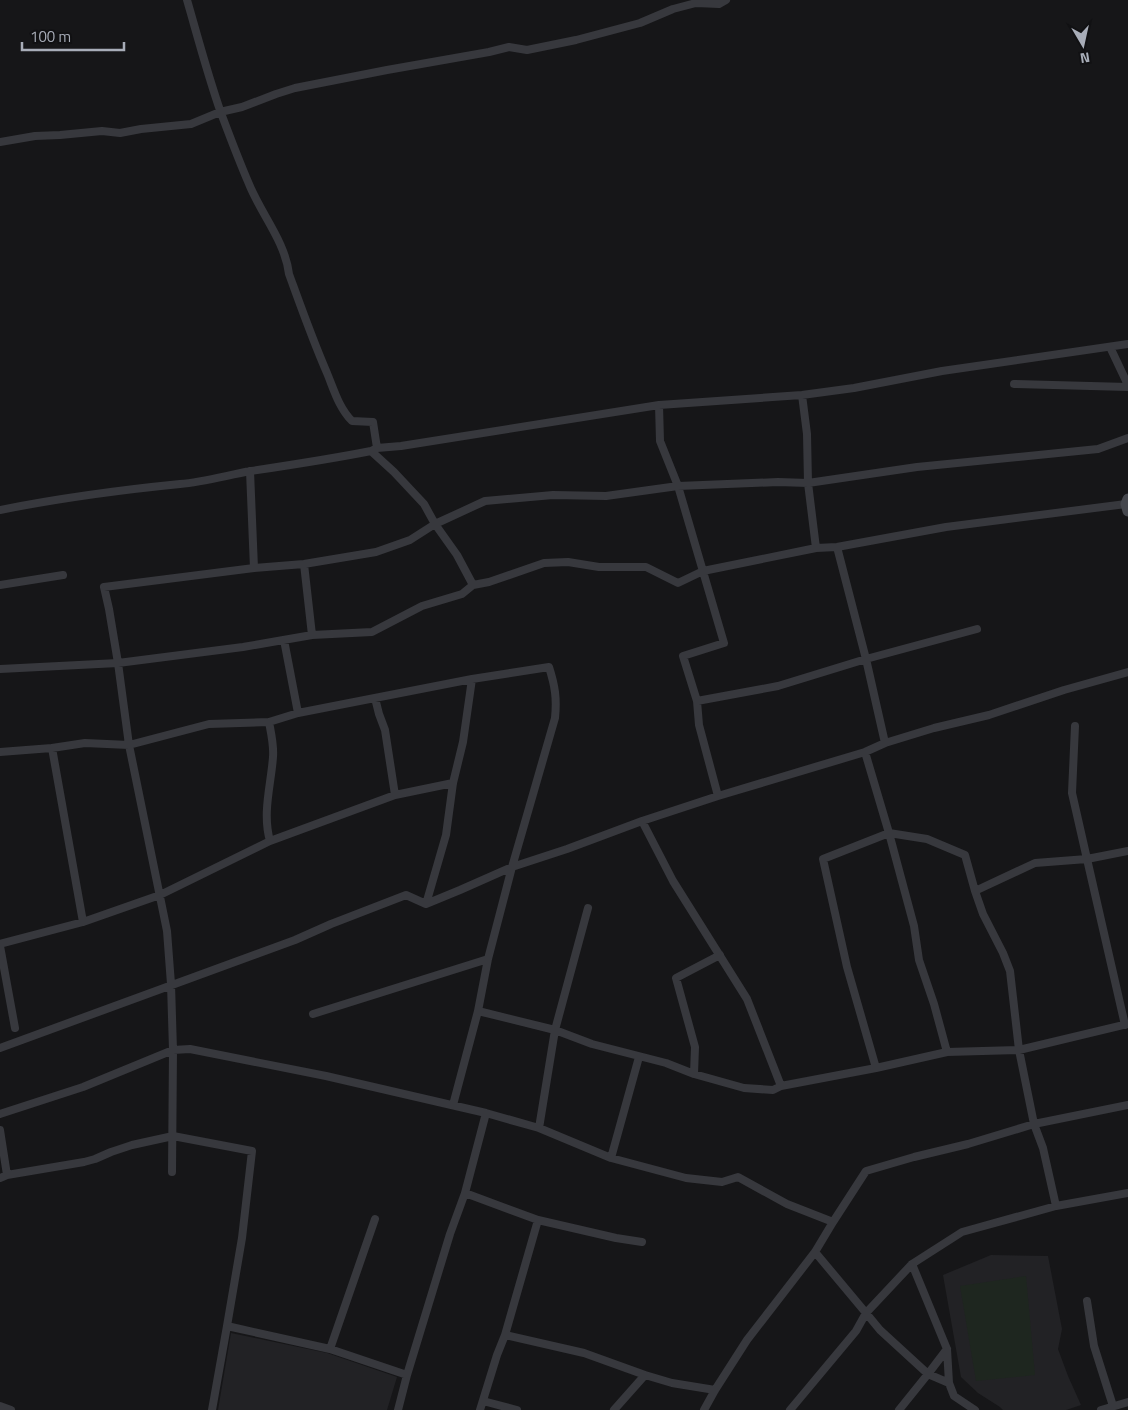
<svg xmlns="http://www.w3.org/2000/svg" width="1128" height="1410" viewBox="0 0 1128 1410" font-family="'Titillium Web',sans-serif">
<rect width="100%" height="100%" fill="#161618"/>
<path fill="#222225" d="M991,1255l57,1 14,73 -4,20 10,27 13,29 -15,5h-63l-3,-3 -22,-14 -17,-16 -18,-102z
M231,1333l96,20 70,24 -10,33h-169z"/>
<path fill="#1e261f" d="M1026,1276l9,99 -59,6 -16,-95z"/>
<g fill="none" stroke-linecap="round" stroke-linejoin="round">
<path stroke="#37383d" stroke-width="8" d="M187,0c11,38 21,76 34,113 9,24 18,48 28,71 12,30 36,57 40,90 12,33 24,67 38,99 7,17 12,35 25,48l21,1 4,26
M0,142l35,-6 25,-1 42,-4 18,2 21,-4 50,-5 29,-12 22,-5 34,-13 19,-6 92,-18 102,-18 20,-5 18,3 49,-10 64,-17 33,-14 23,-6 23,1 7,-4
M1110,347l18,38
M1014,384l114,3
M802,395l5,39 1,49 8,65
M659,405l1,36 18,45 46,157 -41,13 14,45 2,24 19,71
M371,451l23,21 30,32 11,20 22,31 16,30
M250,471l4,97
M0,510c60,-12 120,-20 180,-26 24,-2 48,-9 71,-13 40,-6 80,-12 120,-20l6,-3 24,-2 258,-41 143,-10 52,-7 88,-17 186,-27
M837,547l29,112 19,84
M304,564l8,71
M0,585l63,-10
M284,640l14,73
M0,669l118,-6 125,-16 69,-12 60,-3 50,-26 40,-12 11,-9 16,-3 55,-19 24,-1 31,5h47l32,16 25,-12 113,-23 21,-1 109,-20 180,-23
M375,698l4,16 6,16 10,65
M697,701l81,-15 88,-27 111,-30
M269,722c2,11 5,23 4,35 -2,28 -11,56 -3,84
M52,748l31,174
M0,752l52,-4 33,-5 44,2 80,-21 60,-2 29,-9 174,-34 77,-12c6,19 8,31 6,51l-43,149 -24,92 -10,52 -25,94
M865,752l24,81 25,93 5,34 15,44 13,48
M642,821l31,60 74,118 34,87
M975,891l60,-28 52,-4 -15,-66 3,-67
M426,904l20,-69 7,-52 10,-41 9,-63
M0,944l83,-22 77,-27 110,-54 125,-46 58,-12
M0,946l15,82
M478,1011l77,19 37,14 74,19 28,11 50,14 29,2 8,-4 95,-18 71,-16 72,-2 109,-26
M313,1014l175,-55
M1125,1025l-38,-166 41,-8
M0,1048l295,-108 36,-16 75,-29 20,9 34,-14 52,-23 55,-18 75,-28 76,-25 147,-44 20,-9 49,-15 55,-13 75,-25 64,-18
M876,1068l-29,-101 -24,-108 66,-26 38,6 38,16 10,36 8,23 20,39 7,18 9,79 15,74 9,24 13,58
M694,1074l1,-27 -19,-69 44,-23
M0,1114l83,-27 90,-37 17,-1 136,27 160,37 53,15 72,30 75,20 36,4 16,-5 49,27 46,18
M539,1128l16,-98 33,-122
M0,1130l7,45
M611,1158l28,-101
M172,1172l1,-122 -2,-66 -4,-53 -38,-186 -11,-82 -9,-54 -5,-22 150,-19 50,-4 72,-12 34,-12 25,-16 50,-23 68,-6 53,1 72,-10 100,-4 30,1 109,-16 181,-18 30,-11
M0,1178l7,-3 77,-13 11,-3 16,-7 21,-7 41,-9 79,15 -10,87 -15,88
M465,1193l73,27 78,18 26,4
M815,1252l51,61 46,-49 50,-32 94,-26 72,-13
M912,1264l35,85 2,34 5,13 21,14
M1087,1301l7,45 19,60
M505,1335l79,18 61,22
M330,1349l45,-130
M483,1401l34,9
M0,1406l11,4
M212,1410l15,-84 103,23 77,26
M398,1410l9,-35 43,-141 15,-41 21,-80
M480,1410l17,-55 8,-20 33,-115
M614,1410l31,-35 27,8 43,7
M704,1410l11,-20 32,-50 68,-88 18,-30 33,-51 48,-14 54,-13 66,-20 94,-19
M790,1410l66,-79 10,-18 14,17 48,44 21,9
M899,1410l29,-36 19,-25
M1101,1410l27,-8"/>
<path stroke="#45474d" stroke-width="11" d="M1128,499l-2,5 2,7"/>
</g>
<g transform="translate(1083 45) rotate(171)" stroke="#111113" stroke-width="4" paint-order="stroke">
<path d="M0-4L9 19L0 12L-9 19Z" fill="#a8adb8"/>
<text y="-8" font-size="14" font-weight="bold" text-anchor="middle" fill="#a8adb8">N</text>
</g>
<path d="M22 42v8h102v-8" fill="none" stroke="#a8adb8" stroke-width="2.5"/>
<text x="30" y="42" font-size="15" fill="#a8adb8" stroke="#111113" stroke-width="4" paint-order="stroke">100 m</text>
</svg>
